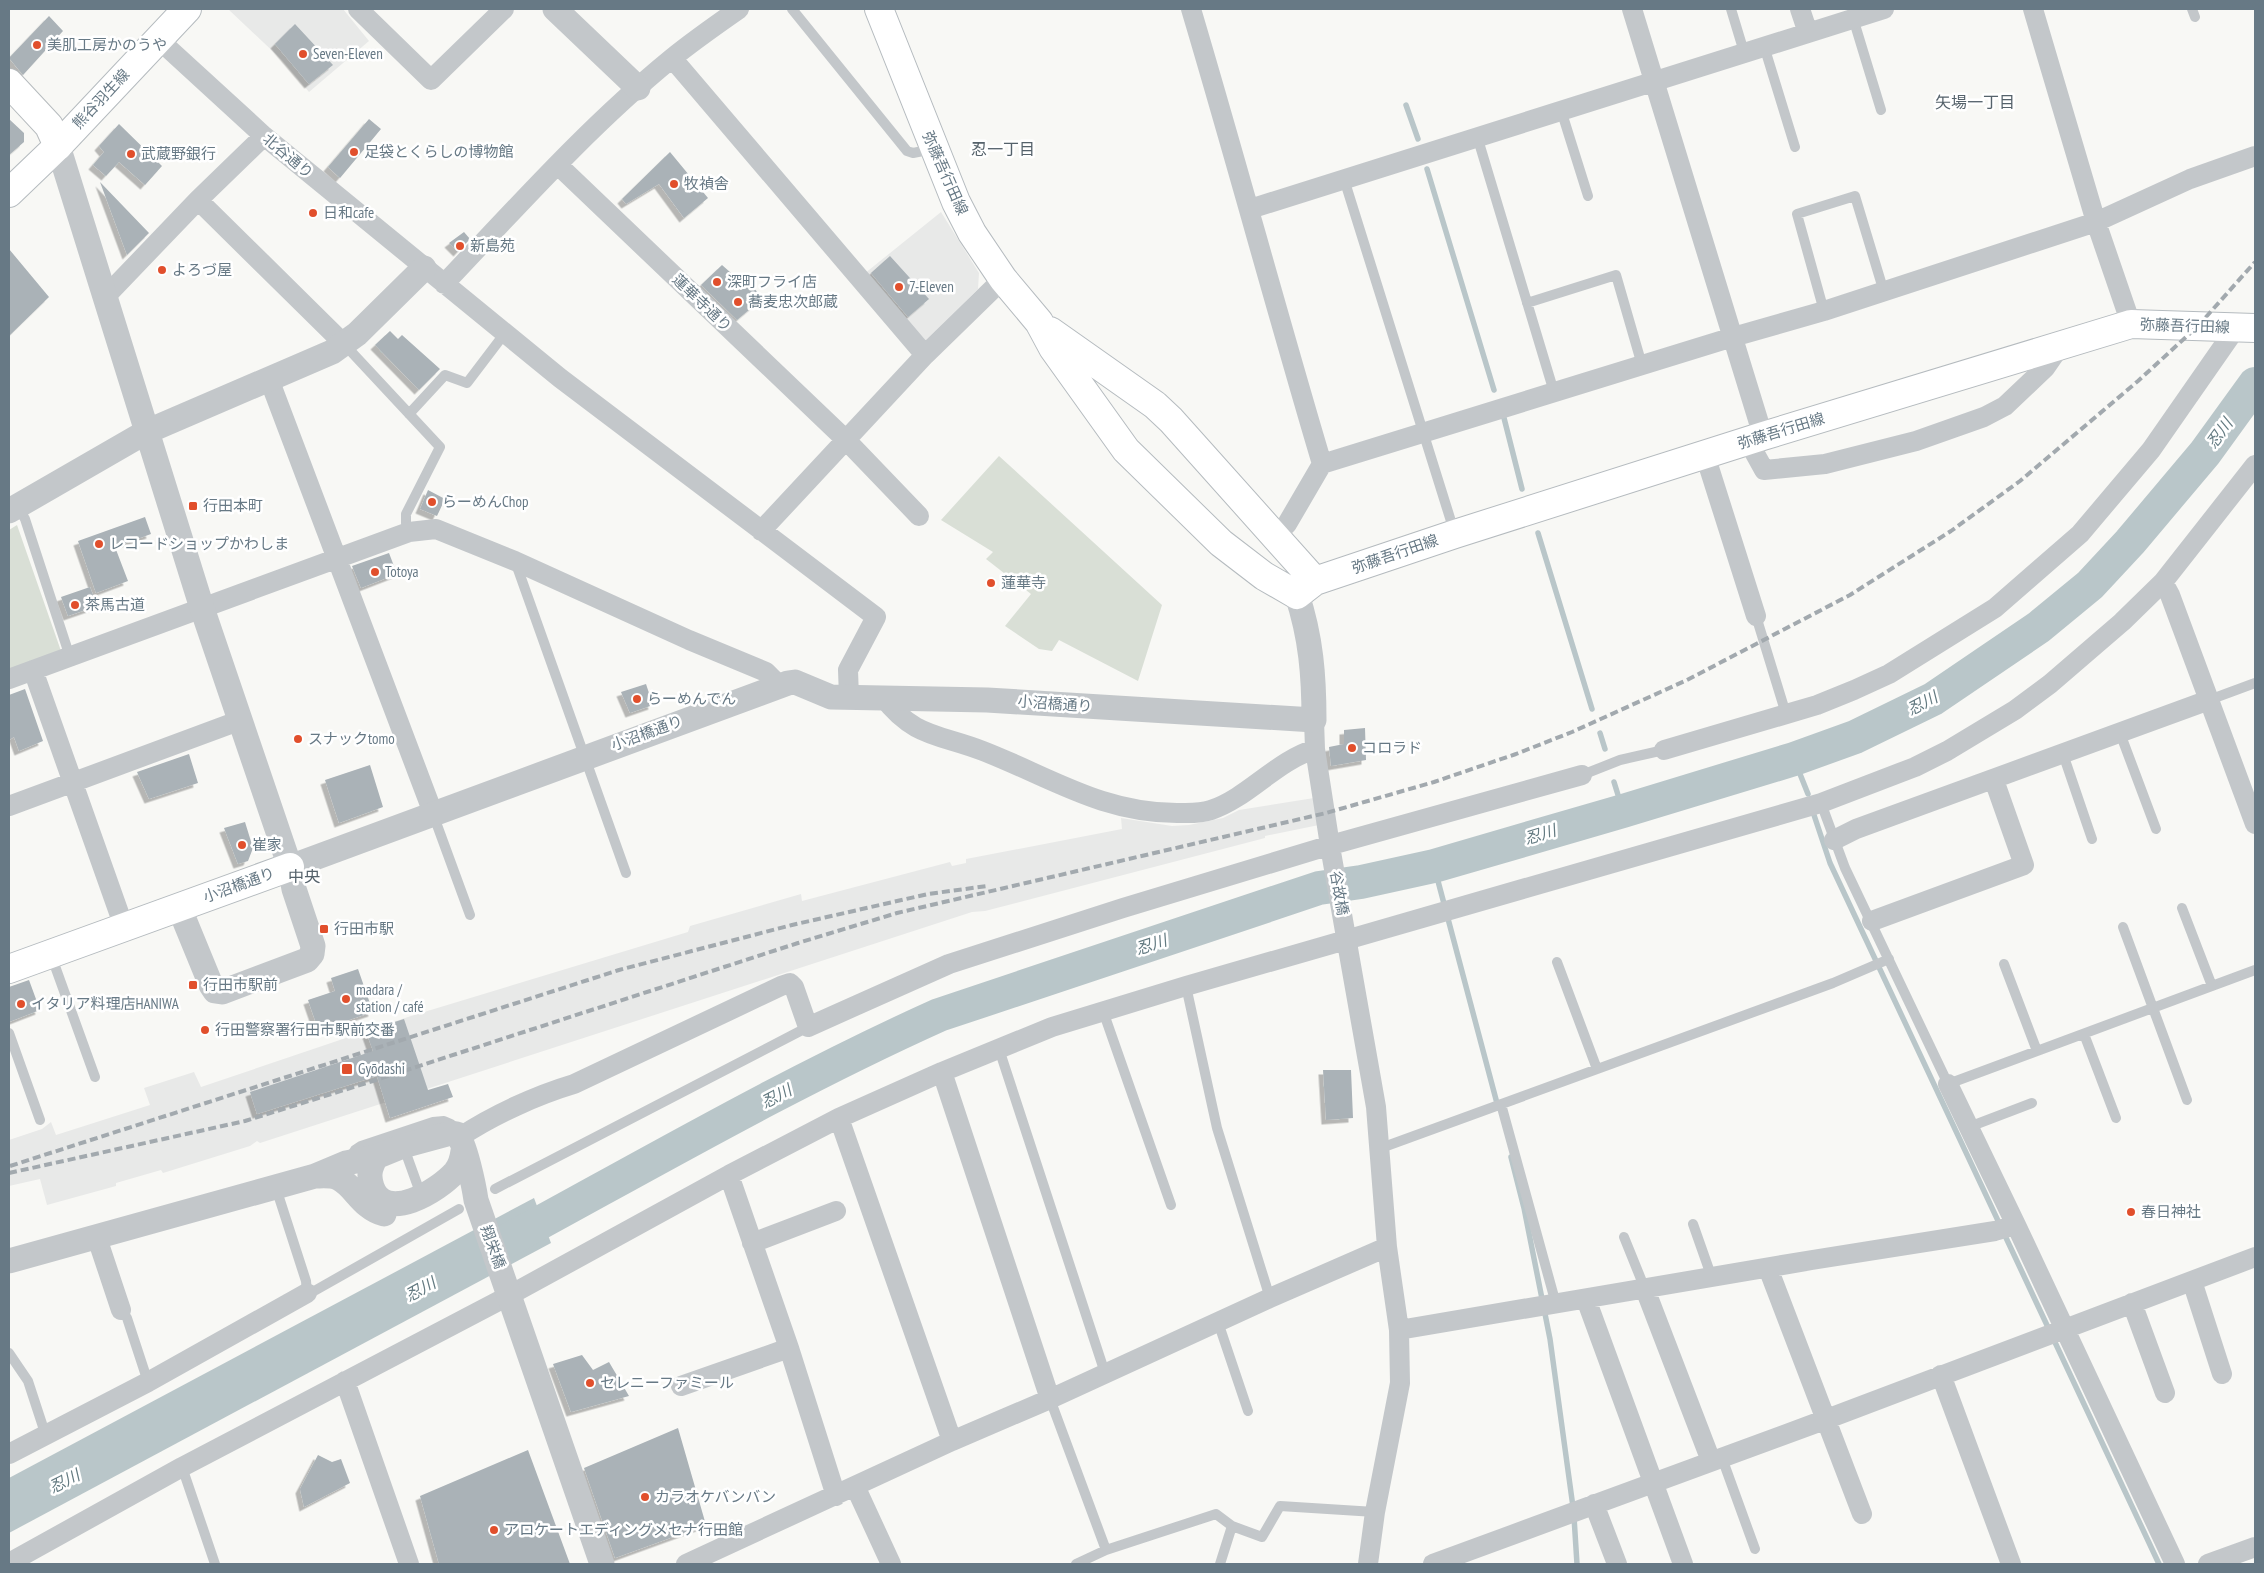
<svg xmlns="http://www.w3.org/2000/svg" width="2264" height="1573" viewBox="0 0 2264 1573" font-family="'PT Sans Narrow','Noto Sans JP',sans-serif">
<defs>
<filter id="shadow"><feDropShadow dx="-4.5" dy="4.5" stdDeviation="0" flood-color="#0004"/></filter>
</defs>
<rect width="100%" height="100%" fill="#f8f8f5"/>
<path fill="#e8e9e8" d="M228,9h115l26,32 -60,51 -27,-32z
M941,212l38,61 -1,16 -55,54 -59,-69z
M1314,798l5,27 -54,11v2l-280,73 -13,1 -712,231 -3,-2 -7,5 -87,27 -2,-3 -45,13v3l-69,19 -7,-26 -31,7v-46l33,-11 9,-7 5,13 94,-30 -6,-17 50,-16 7,15 210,-71 277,-84 2,-6 111,-32 1,7 148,-39 2,4 14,-3v-4l156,-30 -1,-11 51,8 17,-1 34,-7 16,-8z"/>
<path fill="#d9dfd6" d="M999,456l163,149 -24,76 -79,-41 -7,11 -13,-2 -34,-23 26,-32 -45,-35 7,-7 -52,-32z
M17,525l44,126 -52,20v-141z"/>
<path fill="#b9c6c9" d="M534,1198l17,45 -542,290v-55z"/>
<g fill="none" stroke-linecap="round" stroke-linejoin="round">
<path stroke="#b9c6c9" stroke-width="5.5" d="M1406,105l12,34
M1427,169l67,221
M1503,414l19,75
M1538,533l54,176
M1600,733l5,16
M1794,759l14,35
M1614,782l9,29
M1814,815l16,48c109,234 221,466 329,701
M1434,866l64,241
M1511,1157l13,51 26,131 23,168
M1574,1517l3,47"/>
<path stroke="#b9c6c9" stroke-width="34" d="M503,1243c144,-78 287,-161 436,-228l380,-127 42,-6 73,-16 189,-55 171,-52 61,-22 78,-38 106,-72 51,-42 40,-43 75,-89 50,-69"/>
</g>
<path fill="#aab2b7" filter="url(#shadow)" d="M49,16l14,15 -40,44 -14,-17z
M295,24l38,41 -24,19 -34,-40z
M9,119l15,14v9l-15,13z
M369,119l12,10 -41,49 -12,-11z
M119,124l43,42 -17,19 -26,-23 -13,14 -13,-11 11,-13 -5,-6z
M670,152l38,46 -24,20 -25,-34 -33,20 -4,-5z
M100,182l49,51 -22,22z
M464,232l6,7 -12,13 -9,-9z
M9,249l40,48 -40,39z
M890,256l39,43 -21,18 -37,-44z
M722,265l25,22 3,-3 13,14 -26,22 -36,-35z
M390,331l8,8 4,-4 38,34 -21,21 -44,-45z
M428,490l17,9 -8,17 -17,-7z
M145,517l6,17 -36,13 13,34 -32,12 -18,-52z
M389,553l8,21 -36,14 -9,-22z
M90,587l7,19 -29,10 -7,-19z
M646,684l7,21 -23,8 -9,-21z
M25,689l18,52 -24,10 -5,-14 -5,3v-45z
M1365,728l1,32 -35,6 -2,-19 15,-3v-14z
M189,754l9,29 -49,16 -12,-27z
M370,765l13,42 -44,16 -14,-43z
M245,822l8,26 -5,13 -10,3 -14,-36z
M358,969l15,43 -39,13 -2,-4 -15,5 -9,-26 27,-9 -4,-13z
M29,980l11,30 -31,12v-35z
M404,1019l24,71 20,-6 5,13 -63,21 -13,-42 -120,38 -7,-22 123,-41 -7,-20z
M1323,1070h28l2,48 -27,2z
M582,1355l11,15 16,-8 20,34 -58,16 -18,-48z
M678,1428l28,97 -91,33 -31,-90z
M528,1450l42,114h-131l-19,-68z
M318,1455l14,7 9,-3 9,24 -46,24 -4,-18z"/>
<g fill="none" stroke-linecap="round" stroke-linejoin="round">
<g stroke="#b5bbbf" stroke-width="30">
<path id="secondary" d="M879,9l77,193 16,31 31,46 36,43 14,26 73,102 95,93 43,33 33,19 18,-14 140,-47 308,-98 368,-112 124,4
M9,193l49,-47 129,-137
M1050,331l105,74 16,15 144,161
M9,969l281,-102"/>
</g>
<g stroke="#b6bbbe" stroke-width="30">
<path id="primary" d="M9,83l40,43 9,20"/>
</g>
<path stroke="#c3c7ca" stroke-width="10" d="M792,9l115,142 6,2 20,-4
M1731,9l13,43
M2192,9l3,8
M1853,18l28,92
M1764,46l31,101
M1561,110l27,86
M1477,136l77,256
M1344,179l111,355
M1527,303l89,-28 26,90
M1824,311l-27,-97 58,-18 29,96
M344,344l96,103 -34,67v9l3,9
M409,414l36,-39 22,8 38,-50
M18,507l7,12 45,138
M515,561l111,312
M1756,616l30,98
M2209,700l46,-17
M2120,733l36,96
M2063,754l29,85
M1582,775l38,-15 44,-10
M1821,803l24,65 103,216 307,-114
M433,814l37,101
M2182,908l30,78
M2123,927l64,173
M51,955l44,122
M1557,962l40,107
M2004,964l33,87
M1186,986l31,142 53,170
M1103,1011l68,194
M9,1033l31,87
M2084,1034l32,84
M999,1049l106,324
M1501,1104l55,200
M1969,1127l63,-24
M403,1145l18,50
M1381,1148l452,-165 56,-24
M349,1159l6,-9 6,-4 72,-24 11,-1 7,3 3,5
M276,1188l30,93 1,12 9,-3 143,-81
M495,1189l313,-162
M1693,1224l19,54
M1624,1237l21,52
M121,1310l6,8 21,64
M1218,1322l30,89
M9,1353l19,28 18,55
M1050,1399l56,151 110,-36 16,12 30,11 18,-31 95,6
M1722,1458l33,91
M182,1467l33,97
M1076,1564l30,-14
M1220,1564l12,-38"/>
<path stroke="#c3c7ca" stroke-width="20" d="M358,9l73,71 73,-71
M1191,9c45,151 86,304 131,455l-35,60 -12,12
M1632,9l131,427
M1800,9l8,24
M2033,9l63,213 35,102
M157,38l107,98 296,242 316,239 -28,53 1,27
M672,58l253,297
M558,165l288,275 73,76
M198,200l146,144
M1250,209l634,-200
M444,284c73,-77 145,-158 227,-225 22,-18 45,-34 68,-50
M105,297l93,-97 66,-64
M269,379l164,434
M1748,441l16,29 61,-6 91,-23 68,-24 21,-11 40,-38 16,-23
M1705,455l51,161
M1322,464l411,-127 91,-26 272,-89 94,-43 65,-23
M761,531l164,-176 78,-76
M2163,582l7,13 85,229
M33,670l91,257
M9,679l400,-147 27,-3 79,32 174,79 77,32 13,13
M883,697c31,41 57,37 100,54 67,26 119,62 194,62 10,0 23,1 34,-3 38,-13 65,-49 104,-61
M1314,720l1,29 16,103 45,255 11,140 12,83 1,53 -25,129 -7,52
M1664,750l153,-45 37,-15 35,-16 106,-66 85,-74 71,-84 85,-122
M9,806l232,-86
M1834,840l22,-11 353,-129
M1872,921l152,-56 -30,-85
M942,1072l108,327
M1948,1084l68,141 159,339
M839,1118l113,323
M460,1137c33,-22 77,-42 114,-53l207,-98 9,-3 4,4 14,40 141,-63 174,-56 208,-63 251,-70
M729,1175l60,173 47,148
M97,1238l24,72
M752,1243l84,-32
M1768,1268l94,246
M2192,1281l30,93
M1645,1289l66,172
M1586,1299l97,265
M2132,1303l33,90
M1399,1330l413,-70 183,-29 21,-6
M1941,1375l70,189
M345,1381l64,183
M681,1386l108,-38
M9,1454l139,-72 159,-89
M855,1486l36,78
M1594,1504l23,60
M9,1563l173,-96 328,-172 219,-120 110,-57 103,-46 110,-45 134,-41 635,-183 94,-36 32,-16 68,-41 35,-26 72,-62 41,-40 92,-117
M686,1564l266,-123 98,-42 220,-101 117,-51
M1433,1564l394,-145 428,-162
M2208,1564l47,-17"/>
<path stroke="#c3c7ca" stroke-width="25" d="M555,9l83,79
M58,146l144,462 88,259 4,22 19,57 -1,8 -5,6 -85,32 -7,-1 -4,-6 -32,-78
M9,511l137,-79 186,-80 25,-18 67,-66
M290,867l498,-184 7,-1 36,15 156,3 327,20c0,-44 -3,-83 -17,-125
M376,1157c-6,11 -8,18 -4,30 13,37 66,4 83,-15 5,-6 7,-13 8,-21
M315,1176c7,0 17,-1 23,2 17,8 23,30 46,36
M9,1261l306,-85 31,-13 30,-6 27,-11 48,-13 6,1c8,9 17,52 19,66l126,364"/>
<use href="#secondary" stroke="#fff" stroke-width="28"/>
<use href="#primary" stroke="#fff" stroke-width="28"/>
<path stroke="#a2a9ae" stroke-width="4" stroke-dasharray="8 4" stroke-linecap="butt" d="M10,1166l609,-196 173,-45 136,-31 59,-8
M9,1173l236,-52 131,-41 422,-137 99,-30 429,-100 108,-31 82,-28 56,-22 115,-52 163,-85 101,-64 69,-50 118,-100 60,-55 57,-64"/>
</g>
<g fill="#e14f2c" stroke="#fff" stroke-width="2">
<circle cx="37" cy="45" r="5"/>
<circle cx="303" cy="54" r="5"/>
<circle cx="354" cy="152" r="5"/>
<circle cx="131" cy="154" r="5"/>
<circle cx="674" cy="184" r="5"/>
<circle cx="313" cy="213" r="5"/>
<circle cx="460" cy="246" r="5"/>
<circle cx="162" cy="270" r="5"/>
<circle cx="717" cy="282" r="5"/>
<circle cx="899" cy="287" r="5"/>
<circle cx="738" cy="302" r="5"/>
<circle cx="432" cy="502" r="5"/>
<rect x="188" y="501" width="10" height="10" rx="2.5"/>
<circle cx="99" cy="544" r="5"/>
<circle cx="375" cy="572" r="5"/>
<circle cx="991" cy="583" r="5"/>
<circle cx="75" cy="605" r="5"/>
<circle cx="637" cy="699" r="5"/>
<circle cx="298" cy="739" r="5"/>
<circle cx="1352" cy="748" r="5"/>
<circle cx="242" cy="845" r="5"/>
<rect x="319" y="924" width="10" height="10" rx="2.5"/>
<rect x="188" y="980" width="10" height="10" rx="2.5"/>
<circle cx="346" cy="999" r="5"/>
<circle cx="21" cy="1004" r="5"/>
<circle cx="205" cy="1030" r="5"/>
<rect x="341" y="1063" width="12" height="12" rx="2.5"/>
<circle cx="2131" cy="1212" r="5"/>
<circle cx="590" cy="1383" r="5"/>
<circle cx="645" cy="1497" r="5"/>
<circle cx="494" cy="1530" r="5"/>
</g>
<g text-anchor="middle" stroke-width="5" stroke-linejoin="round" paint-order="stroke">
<g font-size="15" fill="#677985" stroke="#fff" text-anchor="start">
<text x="47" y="50">美肌工房かのうや</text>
<text x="313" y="59">Seven-Eleven</text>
<text x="364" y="157">足袋とくらしの博物館</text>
<text x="141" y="159">武蔵野銀行</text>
<text x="684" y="189">牧禎舎</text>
<text x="323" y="218">日和cafe</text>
<text x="470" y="251">新島苑</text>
<text x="172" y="275">よろづ屋</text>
<text x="727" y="287">深町フライ店</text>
<text x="909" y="292">7-Eleven</text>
<text x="748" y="307">蕎麦忠次郎蔵</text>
<text x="442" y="507">らーめんChop</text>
<text x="203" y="511">行田本町</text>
<text x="109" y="549">レコードショップかわしま</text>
<text x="385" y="577">Totoya</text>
<text x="1001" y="588">蓮華寺</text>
<text x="85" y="610">茶馬古道</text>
<text x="647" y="704">らーめんでん</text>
<text x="308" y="744">スナックtomo</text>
<text x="1362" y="753">コロラド</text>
<text x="252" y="850">崔家</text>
<text x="334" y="934">行田市駅</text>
<text x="203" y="990">行田市駅前</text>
<text x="356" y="995">madara /<tspan x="356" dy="17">station / café</tspan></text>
<text x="31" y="1009">イタリア料理店HANIWA</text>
<text x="215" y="1035">行田警察署行田市駅前交番</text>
<text x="358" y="1074">Gyōdashi</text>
<text x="2141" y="1217">春日神社</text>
<text x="600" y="1388">セレニーファミール</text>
<text x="655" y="1502">カラオケバンバン</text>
<text x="504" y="1535">アロケートエディングメセナ行田館</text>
</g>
<g font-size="15" fill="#677985" stroke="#fff">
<text transform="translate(101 99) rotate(-47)" y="5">熊谷羽生線</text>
<text transform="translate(288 156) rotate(40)" y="5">北谷通り</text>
<text transform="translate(945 173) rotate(66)" y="5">弥藤吾行田線</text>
<text transform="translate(702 303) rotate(44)" y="5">蓮華寺通り</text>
<text transform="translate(2185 326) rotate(2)" y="5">弥藤吾行田線</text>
<text transform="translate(1781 431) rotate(-17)" y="5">弥藤吾行田線</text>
<text transform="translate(1395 554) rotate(-19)" y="5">弥藤吾行田線</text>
<text transform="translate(1055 704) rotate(4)" y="5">小沼橋通り</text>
<text transform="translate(647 733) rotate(-20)" y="5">小沼橋通り</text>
<text transform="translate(239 885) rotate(-20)" y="5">小沼橋通り</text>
<text transform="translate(1339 893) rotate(80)" y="5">谷故橋</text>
<text transform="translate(493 1247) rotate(70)" y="5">翔栄橋</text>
</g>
<g font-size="16" fill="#55626b" stroke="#fff">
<text x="1975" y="108">矢場一丁目</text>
<text x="1003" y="155">忍一丁目</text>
<text x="304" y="882">中央</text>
</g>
<g font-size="16" font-style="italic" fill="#637a81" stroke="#fff">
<text transform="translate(2219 433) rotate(-54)" y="6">忍川</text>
<text transform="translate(1922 703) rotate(-28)" y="6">忍川</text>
<text transform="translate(1540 834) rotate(-17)" y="6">忍川</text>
<text transform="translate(1151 944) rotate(-18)" y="6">忍川</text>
<text transform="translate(776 1096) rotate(-28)" y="6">忍川</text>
<text transform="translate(420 1289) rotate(-29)" y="6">忍川</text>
<text transform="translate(64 1481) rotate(-27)" y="6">忍川</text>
</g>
</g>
<rect width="2264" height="1573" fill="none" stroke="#677985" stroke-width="20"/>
</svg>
